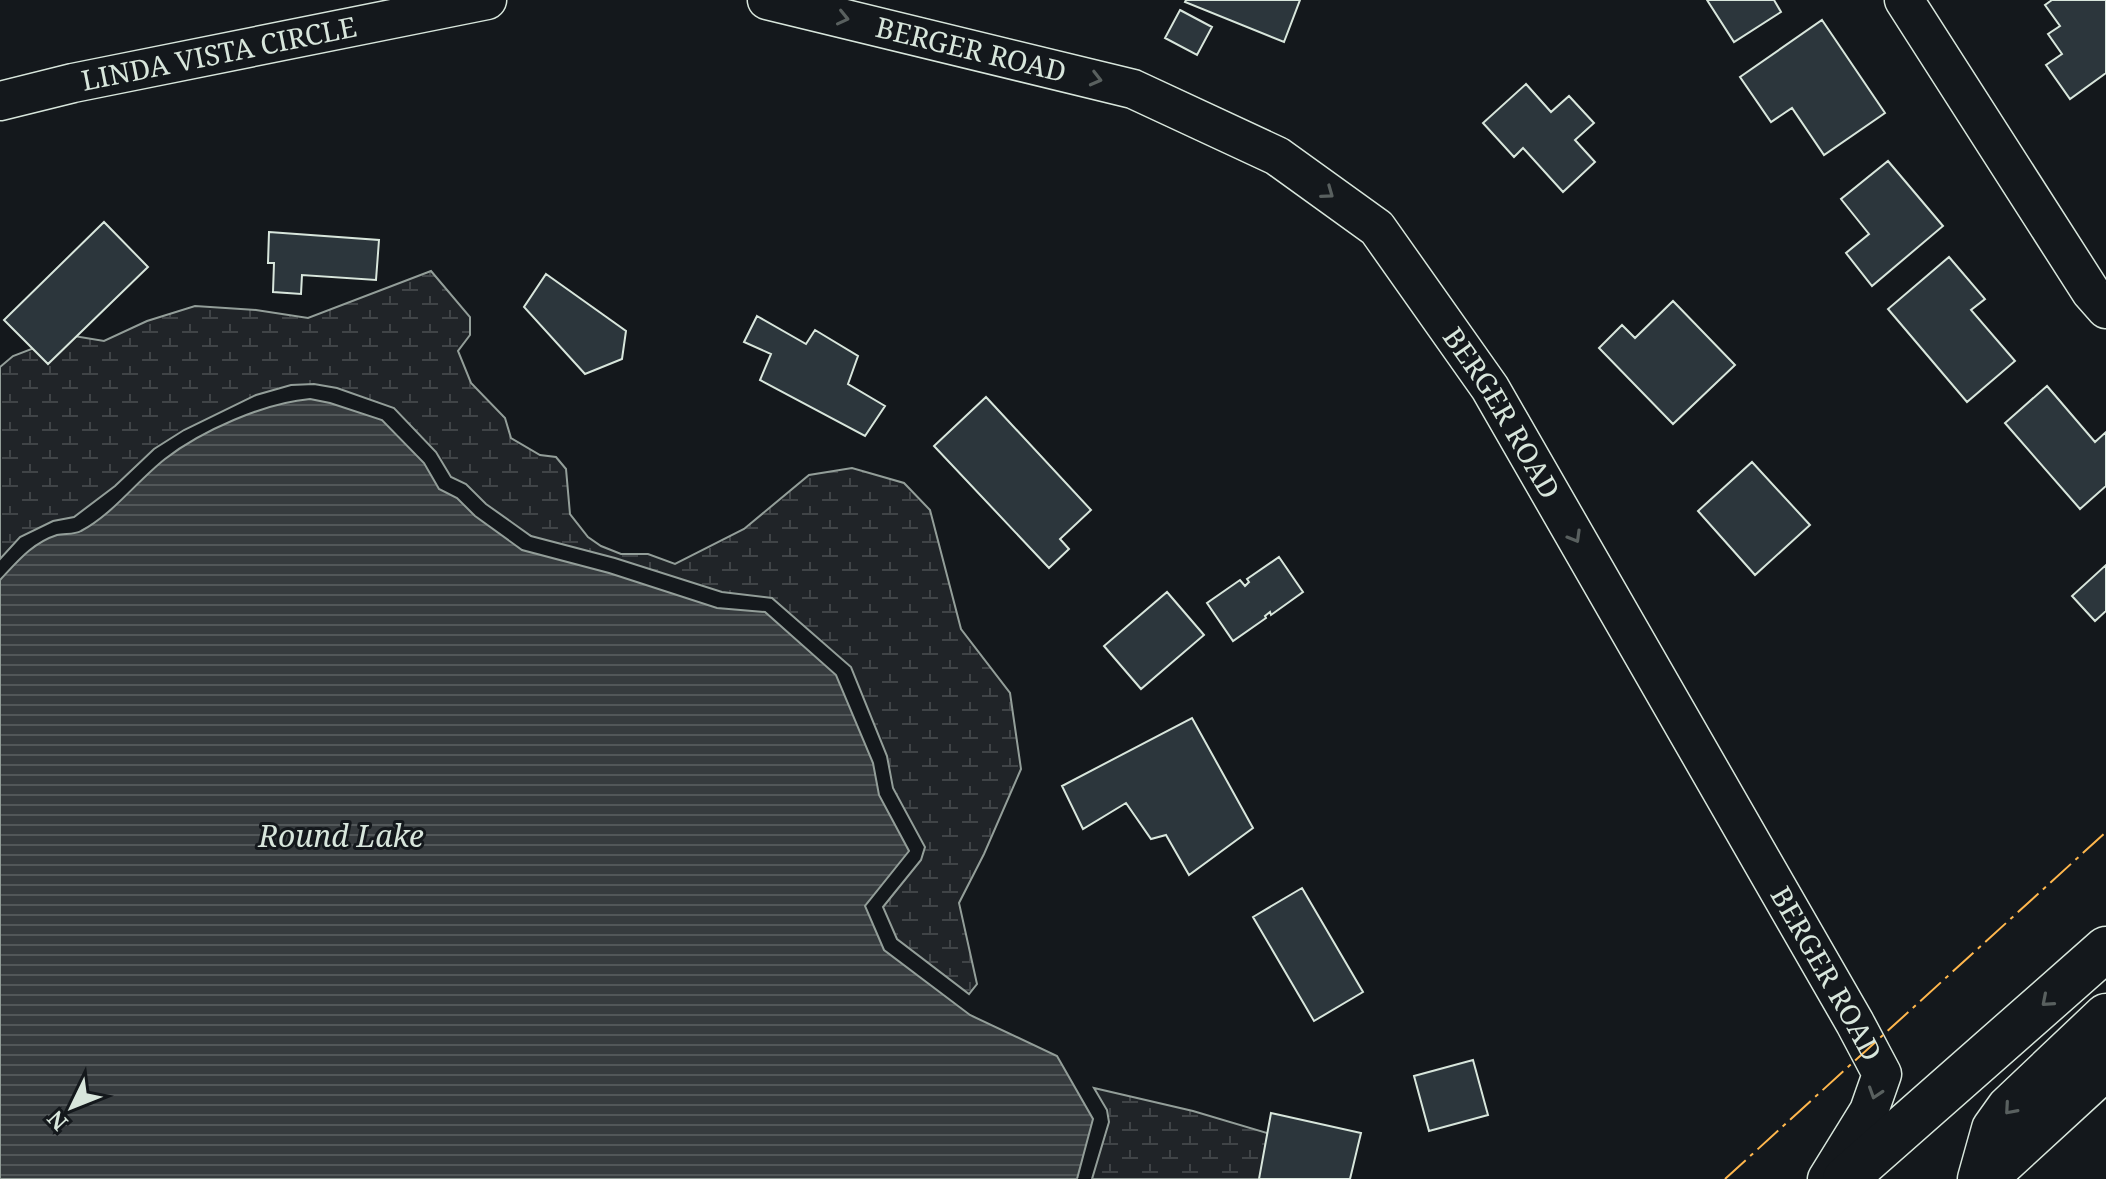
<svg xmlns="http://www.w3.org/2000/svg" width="2106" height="1179" viewBox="0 0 2106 1179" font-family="'Noto Serif',serif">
<defs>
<pattern id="wetland-marsh" width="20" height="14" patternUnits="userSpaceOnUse" patternTransform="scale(2)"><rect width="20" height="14" fill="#202428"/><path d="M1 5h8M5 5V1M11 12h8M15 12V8" fill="none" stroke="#404447"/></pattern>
<pattern id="water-rules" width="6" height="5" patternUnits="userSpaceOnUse" patternTransform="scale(2)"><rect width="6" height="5" fill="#363b3e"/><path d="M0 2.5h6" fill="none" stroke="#525759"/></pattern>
</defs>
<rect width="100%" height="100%" fill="#14181c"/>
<path fill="url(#wetland-marsh)" stroke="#939e99" stroke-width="2" d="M431,271l39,46v18l-12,16 13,32 34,35 6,20 29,17 16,2 10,12 4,45 18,23 13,9 20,8h27l27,10 69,-35 65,-54 43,-7 52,15 26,27 31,119 49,64 11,76 -37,85 -25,49 18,81 -8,10 -72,-55 -14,-32 38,-47 4,-13 -32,-59 -6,-32 -36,-89 -79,-69 -50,-6 -107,-34 -84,-22 -45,-32 -20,-20 -15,-7 -15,-25 -42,-44 -57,-20 -23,-4 -23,1 -35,10 -72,35 -30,19 -39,37 -41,31 -21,4 -33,16 -20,22v-192l13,-11 55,-21 36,6 43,-20 48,-15 61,4 52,8z
M1094,1088l99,23 118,35 37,33h-256l17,-57 -2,-12z"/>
<path fill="url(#water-rules)" stroke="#939e99" stroke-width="2" d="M310,399l20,4 52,17 42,43 15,26 18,9 18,18 47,34 87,23 108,35 48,4 71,63 37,88 6,32 30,56 -44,55 19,44 86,65 87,41 36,63 -16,60h-1077v-599c17,-18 32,-37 57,-45 7,-2 17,0 24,-4 32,-17 55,-49 84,-72 36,-28 99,-56 145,-60z"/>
<path fill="#2c363c" stroke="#d8e6dc" stroke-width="2" d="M1186,0h114l-16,42 -99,-40z
M1707,0h67l7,12 -47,30z
M2052,0h54v73l-36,26 -24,-34 16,-11 -14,-20 12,-8 -15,-21z
M1180,10l32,17 -15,28 -32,-17z
M1822,20l63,93 -61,42 -32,-47 -21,14 -31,-45z
M1526,84l25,28 18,-16 25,27 -19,17 20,22 -32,30 -40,-44 -9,9 -31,-34z
M1888,161l55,65 -71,60 -26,-33 23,-19 -28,-35z
M104,222l44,45 -100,97 -44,-44z
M269,232l110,8 -3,40 -74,-5 -1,19 -28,-2 1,-29h-6z
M1949,257l36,42 -14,11 44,51 -48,41 -79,-93z
M546,274l80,57 -4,28 -37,15 -61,-67z
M1673,301l62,64 -62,59 -74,-76 23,-23 13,13z
M757,316l49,28 9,-14 43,26 -10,28 37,22 -20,30 -105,-56 11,-26 -27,-12z
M2047,386l48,56 11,-10v54l-26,23 -75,-86z
M986,397l105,113 -31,29 9,10 -20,19 -115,-122z
M1752,462l58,63 -55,50 -57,-64z
M1279,557l24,35 -32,23 -1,-3 -5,4 1,2 -33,23 -26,-38 33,-23 5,6 4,-4 -2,-3z
M2106,565v46l-11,10 -23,-25z
M1167,592l37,43 -63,54 -37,-43z
M1192,718l61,110 -64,47 -23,-40 -15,4 -25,-36 -43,26 -21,-43z
M1302,888l61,104 -49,29 -61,-104z
M1473,1060l15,55 -59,16 -15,-55z
M1271,1113l90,20 -11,46h-91z"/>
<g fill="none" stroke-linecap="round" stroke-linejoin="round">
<g stroke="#d8e6dc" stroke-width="41">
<g id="minor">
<path id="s1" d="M767,0l366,89 144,67 100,72 113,160 365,635 27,51 -13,37 -42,68"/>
<path d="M1904,0l187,292 15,17"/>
<path id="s2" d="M0,101l73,-18 414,-83"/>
</g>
</g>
<g stroke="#d8e6dc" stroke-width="47">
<path id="major" d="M1845,1179l261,-230
M1980,1179l14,-50 15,-21 97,-92
M1984,1179l122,-112"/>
</g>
<use href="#minor" stroke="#14181c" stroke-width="38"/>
<use href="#major" stroke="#14181c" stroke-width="44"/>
<path stroke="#ffb74d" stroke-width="2" stroke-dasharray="28 6 4 6" stroke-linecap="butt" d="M1725,1179l381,-347"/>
</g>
<defs><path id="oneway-chevron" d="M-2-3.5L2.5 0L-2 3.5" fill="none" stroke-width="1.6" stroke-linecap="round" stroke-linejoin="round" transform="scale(2)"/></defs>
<g stroke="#59605f">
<use href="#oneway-chevron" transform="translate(843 18) rotate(13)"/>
<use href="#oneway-chevron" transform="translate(1096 79) rotate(14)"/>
<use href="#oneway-chevron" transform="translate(1328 193) rotate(36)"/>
<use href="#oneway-chevron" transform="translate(1575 537) rotate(60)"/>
<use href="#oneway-chevron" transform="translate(2047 1001) rotate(139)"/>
<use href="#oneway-chevron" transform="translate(1875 1093) rotate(108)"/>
<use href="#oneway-chevron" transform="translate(2010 1109) rotate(131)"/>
</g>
<g text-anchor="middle" stroke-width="6" stroke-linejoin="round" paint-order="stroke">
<g font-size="28" fill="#d8e6dc" stroke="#14181c">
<text dy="10" stroke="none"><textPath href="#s1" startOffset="210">BERGER ROAD</textPath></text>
<text dy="10" stroke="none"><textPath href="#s2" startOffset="224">LINDA VISTA CIRCLE</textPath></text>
<text dy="10" stroke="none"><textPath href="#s1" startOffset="882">BERGER ROAD</textPath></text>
<text dy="10" stroke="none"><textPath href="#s1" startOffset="1530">BERGER ROAD</textPath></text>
</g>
<g font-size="30" font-style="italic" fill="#d8e6dc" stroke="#14181c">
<text x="341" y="847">Round Lake</text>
</g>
</g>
<g transform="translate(72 1107) rotate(227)" stroke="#14181c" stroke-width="6" paint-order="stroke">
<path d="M0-6L14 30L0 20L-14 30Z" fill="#d8e6dc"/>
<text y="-12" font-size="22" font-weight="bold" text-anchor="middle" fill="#d8e6dc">N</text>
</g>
</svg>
